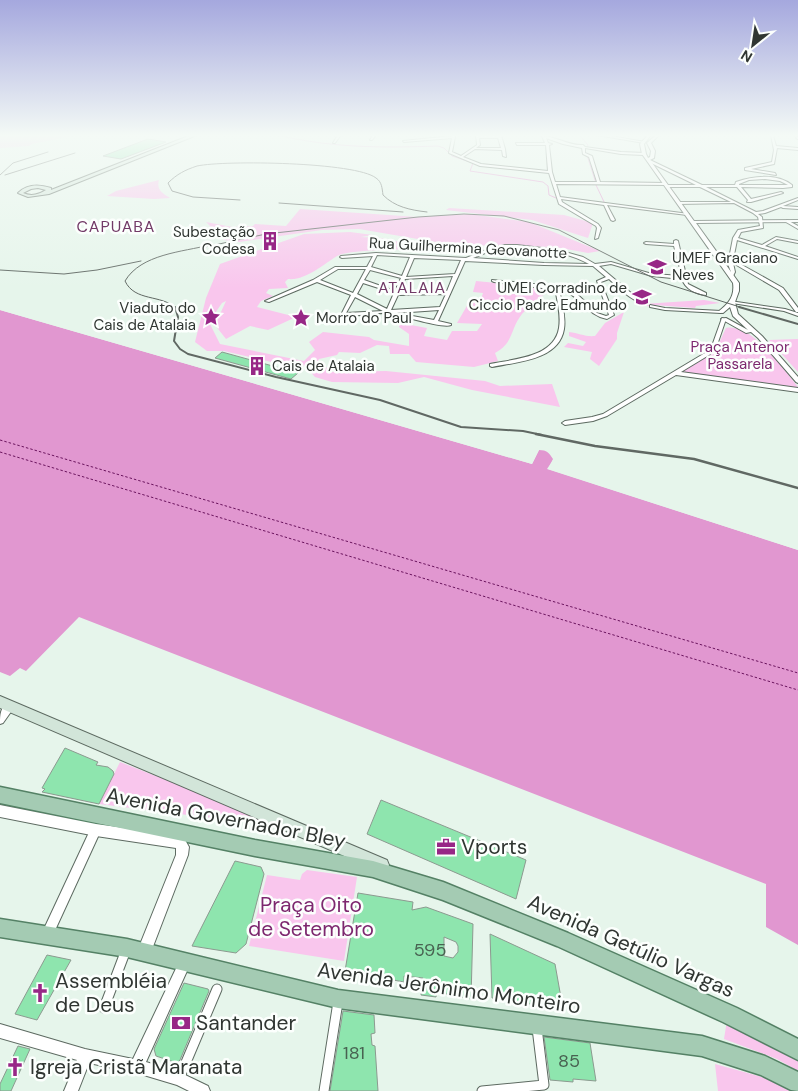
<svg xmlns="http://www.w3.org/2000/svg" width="798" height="1091" viewBox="0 0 798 1091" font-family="'DM Sans',sans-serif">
<rect width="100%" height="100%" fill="#e6f5eb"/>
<path fill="#f9c6ed" d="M0,135h77l-45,9 -3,2 -29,2z
M159,180c-3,10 4,13 11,18l-16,1 -47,-3 9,-5z
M449,208l115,7 29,8 -5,15 -56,-18 -86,-10z
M300,209l118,8 52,-3 59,8 71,29 -12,2 -33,-6 -102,-2 -94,-16 -37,1 -83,12 -15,-2 -18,-18 26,5 21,-1 2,-2 31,2z
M350,232l23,3 -12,2c16,1 37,1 50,11 -17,3 -61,1 -74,8 -13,8 -32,25 -49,23l-3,3 3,6 -19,1 -3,4 7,3 -12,5 -4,6 39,10 -28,13 -18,-4 -24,13 -11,-14 11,-24 -4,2 -13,19 11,22 84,17 11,-11 -6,-8 14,-10 46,5 5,3 35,6v-12l-10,-7 1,-4 27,5 -3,8 23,4 5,-9h25l5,-7 -25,-1 11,-19 13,-5 2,-6 -10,-1 3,-11 82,8 -3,4h-9c-8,6 -17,13 -24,21 -12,15 -8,29 -27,39l3,8 -24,6 -58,-5 -7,-8h-19l-1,-8 -12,-1 -17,8 -21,-1 -2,3 -18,4 -4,6 13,3 -1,4 59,-1 99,10 15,5 52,-2 8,23 -88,-17 -48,-13 -26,6 -66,-1 -17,-5 -10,-11h-16l-65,-15h-17l-12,-9 11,-44 14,-34 84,-30z
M704,300l16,3 -24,3 -1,2 -41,-3 -4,2 -7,-3z
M624,312l-7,21v6l-18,27 -9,-7 2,-7 -28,-5 4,-4 15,3 3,-4 -17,-6v-4c10,1 16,5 26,4l10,-13z
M726,328c26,-5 57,41 72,59v2l-10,-3 -106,-14 33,-20z
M798,339v33l-29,-32z
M120,762l141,55 -1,7 -161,-20z
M307,870l50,7 -13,84 -95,-15 18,-71 33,5 2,-6z
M727,1020l71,39v12l-21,-12 -53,-20z
M715,1064l51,14 27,13h-75z"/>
<path fill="#e197d0" d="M0,310l532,154 7,-14c8,0 10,3 14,9l-5,10 250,81v395l-32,-18v-43l-687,-267 -53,54 -6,-3 -10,8 -10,-4z"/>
<path fill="#e6f5eb" d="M0,308l531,153 6,-12 2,1 -7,14 -532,-154z
M555,457v3l-4,7 247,81v2l-251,-81z"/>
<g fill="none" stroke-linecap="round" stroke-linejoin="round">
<path stroke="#e197d0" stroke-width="1" d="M277,135c55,13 105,13 161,11l6,2 8,8 21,7 -3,8 73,11 5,4 1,9 7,3
M579,135l9,10 -3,5 1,3
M587,155l9,28
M596,185l9,19"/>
<path stroke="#6a135d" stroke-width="1" stroke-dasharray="2.5 2" stroke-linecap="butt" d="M0,440l798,233
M0,452l798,238"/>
</g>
<path fill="#8ee5ae" stroke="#8c9a90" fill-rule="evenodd" d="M148,139l18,3 -45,17 -18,-3z
M222,352l76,21 -7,6 -76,-21z
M65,748l33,14 -2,3 12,2 5,4 1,3 -15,30 -57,-12 3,-3 -3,-1z
M381,800l145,60 -10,39 -149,-65z
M235,861l26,6 3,7 -18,70 -10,9 -44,-7z
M358,893l55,9 -1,8 14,-3 47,17 -2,75 -34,-7 -1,5 -15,-2 2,-17 -19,-2v6l-59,-11zM444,937l12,5 2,4v6l-5,6 -9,-2z
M490,934l65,30 8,45 -71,-11z
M47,955l24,5 -34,60 -22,-6z
M184,983l24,6 1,2 -29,69 -3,3 -21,-7 -2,-7z
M343,1011l31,4 1,18 -4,1 1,11 3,1 3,45h-48z
M544,1037l46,6 6,38 -23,-2v3l-23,-2z
M18,1046l12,3 -19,42h-11v-7z"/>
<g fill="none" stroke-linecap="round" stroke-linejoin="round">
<g stroke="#5d6a61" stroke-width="11">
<path id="pedestrian" d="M104,1008l22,-58
M179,1079l38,-90
M324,1091l14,-89
M482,1091l62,-6 -7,-57"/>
</g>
<g stroke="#5d6a61" stroke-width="2">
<path id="minor" d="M338,135h3l-6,8h-2z
M373,135h3l-4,5h-2z
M453,135h2v2l-3,15 9,4 16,-11 -1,-10h25l4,14 1,8 -3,-1 -1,-6 -27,-1 -12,8 18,7 67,7 -2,-26h-29l-1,-2h29l-3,-7c10,-1 27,10 41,9l2,2 36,5 24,1 -1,2 -23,-1 -36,-6v5l7,3 8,26 66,1 1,2 -111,-1 4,13 129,17 -2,1 -80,-10 8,15 -2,1 -2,-1 -7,-15 -43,-6 1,3 36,22 3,4 -3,10 -3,1 2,-11 -1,-2 -37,-22 -10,-31 -69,-7 -31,-13 3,-15 -48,4 -1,-1 49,-5zM479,138h19l3,10h-25l4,-3zM546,138l17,6 19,4 1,6 6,3 8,25h-42l-3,-10 -3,-27 3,-1 -4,-1z
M597,135h8l40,7 -1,1z
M771,135h2l3,11 22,2v2l-21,-2 -3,16 -23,5 24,4 1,2 -31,-5v-2l27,-6 2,-12z
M797,137h1v2l-2,-1z
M650,160l52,25h33l1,-3c17,-6 41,-9 56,3v2l-9,1 -42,-1 10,12 30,-7 2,1 -32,9h-4l1,-2 -11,-13h-31l50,25 7,-1 35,-13v2l-15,6 15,1v2l-15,-1 -2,-1 -16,6 -7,1 4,3 1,11 -22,4 -3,6 24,7 14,-8 22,4v2l-21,-4 -12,7 33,11v2l-61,-19 -4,20 50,28 15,20v4h-2l-17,-22 -46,-27 2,9 -2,4 -4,-1 2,-3 -3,-8 5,-26 5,-8 22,-4 -2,-9 -5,-4 -19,-10 -56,1 1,-2h52l-31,-15h-34l1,-2h29l-47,-23zM765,179l15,2 8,4h-49v-1l10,-4z
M787,220l11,6v3l-12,-7z
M676,240l2,1 10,43 18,9v2c-10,-1 -21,-6 -24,-16l-30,-3 -41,-12 -12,2 32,27 16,9v2c-14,-1 -28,-16 -38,-25l-8,3 13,33 -7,4c-20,-4 -26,-22 -44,-29l-3,3c2,12 6,24 4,36 -5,31 -47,33 -72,38l-2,-1v-2c23,-5 64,-6 69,-36 2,-12 -1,-23 -3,-35l2,-3 -64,-8 -2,-1v-1l72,7 14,8 19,18 9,3 3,-1 -12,-34 9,-4 -13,-11 -49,-1 -79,-4 -27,60 13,3v1c-8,4 -50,-10 -63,-12 -14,-1 -32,4 -47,3v-1l10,-20 -34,-13 -48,20 -4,-1 48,-21 22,-13h32l6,-11 -31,2 -2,-1 1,-1 35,-3 90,5 25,-10 14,-3h12l41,5 25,7 12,7 16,-2 41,12 30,2 -8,-30 -28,-2 -2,-1 2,-1 28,2v-3zM505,248c28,0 59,2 84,16l-45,-1 -71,-5 17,-7zM377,255l33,2 -8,19 -31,-9zM414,258l47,2 -6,14 -49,3zM338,269h28l-13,24 -33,-13zM370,270l31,8 -6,13 -31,-11zM453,276l-6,15 -48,1 6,-13zM363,283l31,10 -7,16 -30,-15zM446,294l-6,13 -49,3 7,-15zM355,297l28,14 -37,2zM439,310l-5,10 -38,-7z
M730,301l55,8 13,4v3l-14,-5 -52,-8h-2z
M650,305l15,3 56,3 2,1 -2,1 -56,-3 -15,-3z
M722,318l4,1 -10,29 -7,7 -28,17 117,16v4l-122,-17 -69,41 -14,5 -28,4 -3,-2 3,-2 27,-4 11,-3 102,-61 7,-7z
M10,702l3,1 2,3 -12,17 -3,1c0,-9 0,-18 10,-22z
M96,825l4,1 1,4 -50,109 -4,2 -4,-2 -2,-4 2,-4 49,-105z
M185,956l4,2 2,4 -45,100 33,10 29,14 2,5h-21l-12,-6 -40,-12 -48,-10 -11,28h-14l13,-31 -77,-22v-14l85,25 48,10 48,-101z"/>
</g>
<g stroke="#5d6a61" stroke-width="2">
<path id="tertiary" d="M648,135h3l-7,9 2,10 2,4 2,-1 1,-6 -4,-8 9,-8h3l-8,8 4,8 -1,7 -4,2 44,61 104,-1v2l-102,1 43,60v8l-4,11 3,12 24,22 36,41v6l-2,-1 -38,-44 -7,-6 -5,1 -25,-14 5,-1 22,12 -15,-14 -3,-9 -7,6 -5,-1c10,-8 17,-15 15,-29l-91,-129 -2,-10z
M0,805l96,19 84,12 4,2 5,9 -1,8 -39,102 -5,2 -5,-2 -2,-5 39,-97v-7l-80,-12 -96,-19z"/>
</g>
<g stroke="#5d6a61" stroke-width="2">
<path id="secondary" d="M191,135h6l-148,59 -21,3 -10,-4c9,-9 21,-9 33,-5v2zM38,188l8,2c-7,4 -14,7 -23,3l8,-4z
M0,696l387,164 2,5 -2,5 -5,2 -5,-2 -377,-162z"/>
</g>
<g stroke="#548165" stroke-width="3">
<path id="primary" d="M0,787l255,53 118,21 70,21 125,51 169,75 61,31v21l-75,-38 -166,-76 -114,-46 -70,-23 -118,-21 -255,-53z
M0,919l127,20 211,51 364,46 63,20 33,16v19l-7,-1 -30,-15 -59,-19 -364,-48 -211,-51 -127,-20z"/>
</g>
<use href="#pedestrian" stroke="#fff" stroke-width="9"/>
<use href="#minor" fill="#fff" fill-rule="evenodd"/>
<use href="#tertiary" fill="#fff" fill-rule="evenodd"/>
<use href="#secondary" fill="#d2e5d9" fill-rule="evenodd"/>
<use href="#primary" fill="#a4cbb3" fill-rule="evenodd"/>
<path stroke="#606863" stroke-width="1" d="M0,175l13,-12 35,-11
M5,175l70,-22
M240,200l-47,-3 -21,-6 -4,-8c9,-9 17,-13 29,-17 28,-6 159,-4 179,12 6,4 6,10 7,17 12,12 27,15 44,17
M279,203l124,9
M205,247l61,-13 152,-17 46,-3 40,2 55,14 102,52 82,26
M0,270l64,4 33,-4 44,-9
M176,308c-15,-14 -41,-6 -51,-27 16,-27 57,-29 85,-36"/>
<path stroke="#606863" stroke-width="2" d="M175,307l3,10 -4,24 6,8 8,5 88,23 104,23 81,27 62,4 19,4
M739,307l59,17"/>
<path stroke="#606863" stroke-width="2.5" d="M536,434l59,12 99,13 104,29"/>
</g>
<linearGradient id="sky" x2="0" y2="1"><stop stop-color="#a5a8de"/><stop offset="0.47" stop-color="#f4faf6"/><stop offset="1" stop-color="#f4faf6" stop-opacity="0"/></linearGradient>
<rect width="798" height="288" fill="url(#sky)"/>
<defs>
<g id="building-bare" transform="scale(1.5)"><path d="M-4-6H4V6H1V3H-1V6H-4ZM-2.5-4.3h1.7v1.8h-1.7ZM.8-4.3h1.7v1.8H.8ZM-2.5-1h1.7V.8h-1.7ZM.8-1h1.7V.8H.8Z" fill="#972786" stroke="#fcfffd" stroke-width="2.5" paint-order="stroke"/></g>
<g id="school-bare" transform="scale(1.5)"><path d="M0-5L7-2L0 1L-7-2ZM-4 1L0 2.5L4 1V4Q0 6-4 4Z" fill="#972786" stroke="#fcfffd" stroke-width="2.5" paint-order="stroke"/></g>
<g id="sight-bare" transform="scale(1.5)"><path d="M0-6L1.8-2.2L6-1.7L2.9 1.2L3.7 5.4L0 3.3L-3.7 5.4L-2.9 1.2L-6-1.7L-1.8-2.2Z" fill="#972786" stroke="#fcfffd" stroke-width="2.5" paint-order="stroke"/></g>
<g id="office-bare" transform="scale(1.5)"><path d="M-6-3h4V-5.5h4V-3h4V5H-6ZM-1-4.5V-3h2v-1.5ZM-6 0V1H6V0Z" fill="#972786" stroke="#fcfffd" stroke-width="2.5" paint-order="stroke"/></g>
<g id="church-bare" transform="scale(1.5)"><path d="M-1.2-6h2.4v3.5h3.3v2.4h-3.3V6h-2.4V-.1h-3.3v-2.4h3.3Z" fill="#972786" stroke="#fcfffd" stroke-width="2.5" paint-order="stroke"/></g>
<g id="bank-bare" transform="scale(1.5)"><path d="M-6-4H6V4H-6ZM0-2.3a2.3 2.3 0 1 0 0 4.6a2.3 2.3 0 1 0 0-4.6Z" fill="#972786" stroke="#fcfffd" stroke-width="2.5" paint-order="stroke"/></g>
</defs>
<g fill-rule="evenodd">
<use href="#building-bare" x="270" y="241"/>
<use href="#school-bare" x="657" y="267"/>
<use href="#school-bare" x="642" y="297"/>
<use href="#sight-bare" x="211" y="317"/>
<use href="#sight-bare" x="301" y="318"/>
<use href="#building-bare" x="257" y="366"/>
<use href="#office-bare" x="446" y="847"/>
<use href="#church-bare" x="40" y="993"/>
<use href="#bank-bare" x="181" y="1023"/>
<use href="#church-bare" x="15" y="1067"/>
</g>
<g text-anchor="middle" stroke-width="5" stroke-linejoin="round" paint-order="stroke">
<g font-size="15" fill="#303632" stroke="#fcfffd" text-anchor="end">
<text x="255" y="237">Subestação<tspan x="255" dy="17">Codesa</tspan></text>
<text x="672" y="263" text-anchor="start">UMEF Graciano<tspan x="672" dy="17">Neves</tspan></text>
<text x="627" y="293">UMEI Corradino de<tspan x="627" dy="17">Ciccio Padre Edmundo</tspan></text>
<text x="196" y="313">Viaduto do<tspan x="196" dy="17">Cais de Atalaia</tspan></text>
<text x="316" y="323" text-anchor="start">Morro do Paul</text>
<text x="272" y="371" text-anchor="start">Cais de Atalaia</text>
</g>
<g font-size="15" fill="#303632" stroke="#fcfffd">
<text transform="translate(468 248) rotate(3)" y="5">Rua Guilhermina Geovanotte</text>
</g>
<g font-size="15" fill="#7d286f" stroke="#fcfffd">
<text x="740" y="352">Praça Antenor<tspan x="740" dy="17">Passarela</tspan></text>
</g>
<g font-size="16" letter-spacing="1" fill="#723a67" stroke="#fcfffd">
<text x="116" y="232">CAPUABA</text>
<text x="412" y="293">ATALAIA</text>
</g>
<g font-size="18" fill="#486251">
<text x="430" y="956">595</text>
<text x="354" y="1059">181</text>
<text x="569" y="1067">85</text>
</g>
<g font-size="21" fill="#303632" stroke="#fcfffd">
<text transform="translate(226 818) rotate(11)" y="7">Avenida Governador Bley</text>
<text transform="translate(631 946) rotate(24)" y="7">Avenida Getúlio Vargas</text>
<text transform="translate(449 988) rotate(8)" y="7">Avenida Jerônimo Monteiro</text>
</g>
<g font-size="21" fill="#303632" stroke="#fcfffd" text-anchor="start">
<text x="461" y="854">Vports</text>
<text x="55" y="988">Assembléia<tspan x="55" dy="24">de Deus</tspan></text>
<text x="196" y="1030">Santander</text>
<text x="30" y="1074">Igreja Cristã Maranata</text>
</g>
<g font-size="21" fill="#7d286f" stroke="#fcfffd">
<text x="311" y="912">Praça Oito<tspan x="311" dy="24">de Setembro</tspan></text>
</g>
</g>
<g transform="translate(753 45) rotate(210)" stroke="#fcfffd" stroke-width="4" paint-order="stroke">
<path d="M0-4L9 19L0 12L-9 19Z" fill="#303632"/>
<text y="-8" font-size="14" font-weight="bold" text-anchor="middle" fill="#303632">N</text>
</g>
</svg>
